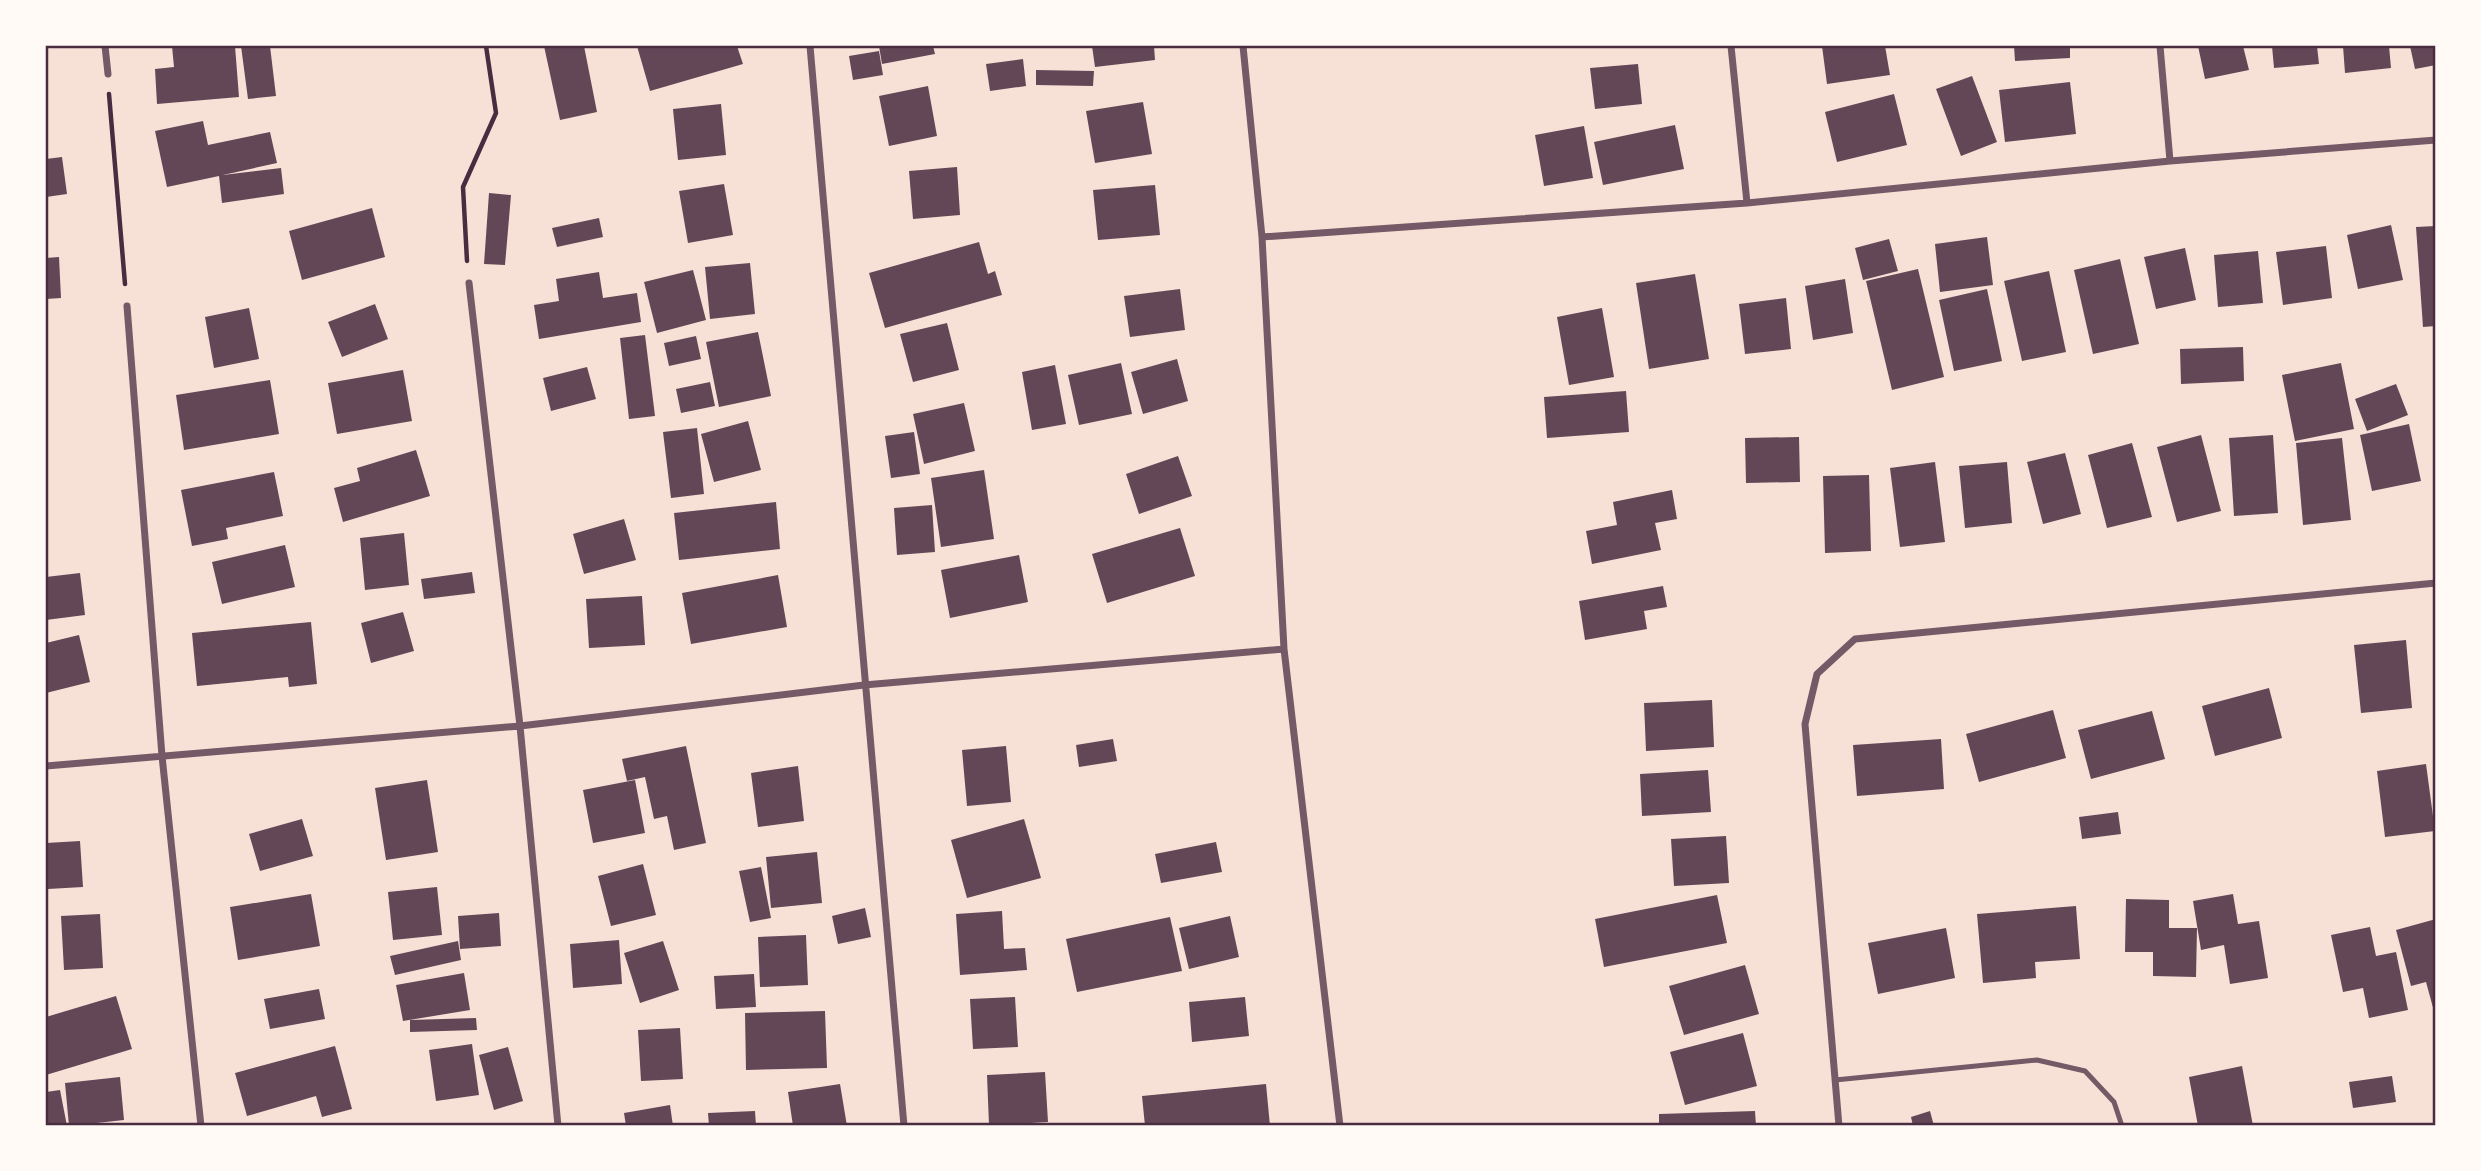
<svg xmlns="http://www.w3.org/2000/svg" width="2481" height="1171" viewBox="0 0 2481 1171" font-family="Cabin,sans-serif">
<rect width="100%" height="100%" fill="#f7e1d7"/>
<path fill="#644757" d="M172,46h63l4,51 -82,7 -2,-35 19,-2z
M241,46h29l6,50 -28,3z
M544,46h40l13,66 -37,8z
M637,46h100l6,18 -93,27z
M879,46h54l2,8 -53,10z
M1092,46h62l1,14 -60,7z
M1822,46h63l5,29 -63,9z
M2014,46h56v12l-55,3z
M2198,46h45l6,24 -44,9z
M2272,46h45l2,18 -45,4z
M2343,46h46l2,22 -46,5z
M2410,46h26v19l-21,4z
M879,51l4,24 -30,5 -4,-24z
M1023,59l3,27 -36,5 -4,-27z
M1638,64l4,40 -47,5 -5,-41z
M1036,70l58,1 -1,15 -57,-1z
M1972,76l25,66 -36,14 -25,-67z
M2070,82l6,52 -71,8 -6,-52z
M928,86l9,50 -48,10 -10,-50z
M1894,94l13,51 -70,17 -12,-50z
M1143,102l9,52 -57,9 -9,-52z
M721,104l5,51 -48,5 -5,-51z
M203,121l5,24 62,-13 7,31 -54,12 58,-7 3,26 -62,9 -3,-27 -52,11 -12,-56z
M1675,125l9,44 -81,16 -9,-43z
M1584,126l9,52 -49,8 -9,-51z
M62,157l5,37 -21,3v-38z
M957,167l3,48 -47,4 -4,-48z
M724,184l9,51 -45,8 -9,-52z
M1155,185l5,50 -62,5 -5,-50z
M489,193l22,2 -6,70 -21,-1z
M372,208l13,49 -83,23 -13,-49z
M599,218l4,19 -46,10 -5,-19z
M2391,225l12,55 -45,9 -11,-54z
M2436,226v100l-13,1 -7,-100z
M1987,237l6,48 -53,7 -5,-48z
M1889,239l9,32 -35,9 -8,-32z
M979,242l9,32 7,-3 7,24 -117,33 -16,-55z
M2326,246l6,52 -49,7 -7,-53z
M2185,248l11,52 -40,9 -12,-52z
M2258,251l5,52 -45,4 -4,-52z
M59,257l2,41 -15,1v-41z
M2120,259l19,85 -46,10 -19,-84z
M750,263l5,51 -45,5 -5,-52z
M1918,269l26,108 -52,13 -26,-109z
M693,270l13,50 -49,13 -13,-51z
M2049,271l17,81 -44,9 -18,-80z
M599,272l4,26 34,-5 4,29 -102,17 -5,-34 25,-4 -3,-22z
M1695,274l14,85 -60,10 -13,-86z
M1845,279l8,54 -40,7 -8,-54z
M1180,289l5,41 -55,7 -6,-41z
M1987,289l15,72 -48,10 -15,-71z
M1786,298l5,51 -46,5 -6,-50z
M375,304l13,35 -46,18 -14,-35z
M249,308l10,51 -45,9 -9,-51z
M1602,308l12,69 -45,8 -12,-68z
M947,323l12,47 -46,12 -13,-48z
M758,332l13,64 -52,11 -13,-65z
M645,335l10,81 -26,3 -9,-81z
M696,336l5,23 -32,7 -5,-23z
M2243,347l1,34 -63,3 -1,-35z
M1177,359l11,42 -45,13 -12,-42z
M1121,363l11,51 -53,11 -11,-50z
M2341,363l13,66 -59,12 -13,-66z
M1055,365l11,59 -34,6 -10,-58z
M587,367l9,32 -45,12 -8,-33z
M403,370l9,51 -75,13 -9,-51z
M270,380l9,54 -95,16 -8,-55z
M710,382l5,24 -34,7 -5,-24z
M2396,384l12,31 -41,16 -12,-32z
M1626,391l3,41 -82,6 -3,-41z
M964,403l11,48 -51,13 -11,-50z
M748,421l13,49 -47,12 -13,-48z
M2409,424l12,57 -49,10 -12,-56z
M697,428l7,66 -33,4 -8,-66z
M914,432l6,42 -29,4 -6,-42z
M2201,435l20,76 -44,11 -20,-75z
M2273,435l5,78 -44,3 -5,-78z
M1799,437l1,45 -54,1 -1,-45z
M2342,438l9,82 -48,5 -7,-82z
M2132,443l20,74 -45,11 -19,-73z
M416,450l14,46 -87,26 -9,-34 26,-7 -3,-13z
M2065,453l16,61 -38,10 -16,-62z
M1178,456l14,40 -53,18 -13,-40z
M1935,462l10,80 -45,5 -10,-79z
M2007,462l5,61 -47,5 -6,-62z
M984,470l10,69 -53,8 -10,-69z
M274,472l9,44 -57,12 2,11 -36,7 -11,-56z
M1869,475l2,76 -46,2 -2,-77z
M1672,490l5,29 -22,4 6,27 -69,14 -6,-33 31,-6 -4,-23z
M776,502l4,47 -101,11 -5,-47z
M932,505l3,47 -38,3 -3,-47z
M624,519l12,41 -52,14 -11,-40z
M1180,528l15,48 -88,27 -15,-49z
M404,533l5,52 -44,5 -5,-52z
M285,545l10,42 -73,17 -10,-42z
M1019,555l9,47 -78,16 -9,-48z
M472,572l3,21 -51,6 -3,-20z
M80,573l5,42 -39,5v-43z
M778,575l9,52 -96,17 -9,-51z
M1663,586l4,21 -23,4 3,18 -62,11 -6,-39z
M642,596l3,49 -56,3 -3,-49z
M403,612l11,39 -43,12 -10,-40z
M311,622l6,62 -28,3 -1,-10 -91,9 -5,-53z
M79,635l11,47 -44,11v-50z
M2406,640l6,68 -51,5 -7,-68z
M2269,688l13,50 -67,18 -13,-50z
M1712,700l2,47 -68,4 -2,-48z
M2053,710l13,48 -87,24 -13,-48z
M2152,711l13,48 -74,20 -13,-49z
M1113,739l4,22 -38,6 -3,-22z
M1941,739l3,50 -87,7 -4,-51z
M686,746l20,97 -32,7 -7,-34 -13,3 -9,-42 -18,4 -5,-22z
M1006,746l5,56 -44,4 -5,-56z
M2426,764l9,67 -50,6 -8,-66z
M798,766l6,55 -46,6 -7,-54z
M1708,770l3,42 -69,4 -2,-42z
M427,780l11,72 -52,8 -11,-72z
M635,780l10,53 -52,10 -10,-53z
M2118,812l3,22 -39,5 -3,-22z
M302,819l11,37 -53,15 -11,-37z
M1024,819l17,59 -74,20 -16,-58z
M1726,836l3,47 -55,3 -3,-47z
M80,841l3,46 -35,2 -2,-46z
M1216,842l6,30 -61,11 -6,-29z
M817,852l5,51 -51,5 -5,-51z
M643,864l13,51 -45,11 -13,-50z
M761,867l10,51 -21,4 -11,-51z
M437,887l5,48 -49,5 -5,-48z
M311,894l9,52 -82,14 -8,-53z
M2233,894l5,30 21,-3 9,57 -38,6 -6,-39 -23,5 -8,-49z
M1717,895l10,48 -123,24 -9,-48z
M2126,899l43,1v28h28l-1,49 -43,-1v-24h-28z
M2076,906l4,53 -45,3 1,16 -53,5 -6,-69z
M865,908l6,29 -33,7 -6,-28z
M1002,911l2,38 21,-1 2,22 -67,5 -4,-61z
M499,913l2,33 -41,3 -2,-33z
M100,914l3,54 -39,2 -3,-54z
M1230,916l9,41 -50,12 -10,-41z
M1170,917l12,54 -105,21 -11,-53z
M2436,919v96h-1l-9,-33 -15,4 -15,-56z
M2370,927l6,29 20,-4 12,58 -39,8 -6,-30 -20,4 -12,-57z
M1946,928l9,50 -77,16 -10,-51z
M806,935l2,50 -48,2 -2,-50z
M619,940l3,44 -49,4 -3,-44z
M458,941l3,19 -66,15 -5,-19z
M663,941l16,49 -39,13 -16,-50z
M1745,965l14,49 -75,21 -15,-49z
M464,973l6,37 -67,11 -7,-36z
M754,974l2,33 -40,2 -2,-33z
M319,989l6,30 -55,10 -6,-30z
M116,996l16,53 -86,26v-58z
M1015,997l3,50 -45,2 -3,-50z
M1245,997l4,39 -57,6 -3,-40z
M825,1011l2,57 -81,2 -1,-57z
M476,1018l1,12 -67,2v-12z
M680,1028l3,51 -42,2 -3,-51z
M1743,1033l14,53 -72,19 -15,-53z
M472,1044l7,51 -43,6 -7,-51z
M335,1046l17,63 -30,8 -6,-21 -69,20 -12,-43z
M508,1047l15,54 -29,9 -15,-55z
M2242,1066l11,60h-55l-9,-49z
M1045,1072l3,50 -59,3 -2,-50z
M2392,1076l4,26 -43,6 -4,-26z
M120,1077l4,43 -55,6 -4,-43z
M840,1084l7,42h-54l-5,-34z
M1266,1084l4,42h-125l-3,-30z
M60,1090l7,36h-21v-34z
M670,1105l3,21h-47l-2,-13z
M755,1111l1,15h-47l-1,-13z
M1755,1111l1,15h-97v-12z
M1930,1111l4,15h-21l-2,-9z"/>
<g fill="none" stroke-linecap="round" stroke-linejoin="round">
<path stroke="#4a2c40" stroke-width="4.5" d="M109,94l16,190
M467,261l-4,-74 33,-74 -10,-67"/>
<path stroke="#755966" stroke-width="5" d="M1835,1080l202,-20 48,11 29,31 8,24"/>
<path stroke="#755966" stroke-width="7" d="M105,46l3,28
M810,46l94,1080
M1243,46l19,191 22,412 56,477
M1731,46l16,157
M2160,46l10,115
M1262,237l485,-34 423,-42 266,-21
M469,283l51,443 38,400
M127,306l35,450 39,370
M46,766l474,-40 344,-41 420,-36
M1839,1126l-34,-402 12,-50 38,-35 581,-56"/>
</g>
<rect width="2481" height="1171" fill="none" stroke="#fffaf5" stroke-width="94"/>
<rect x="47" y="47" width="2387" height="1077" fill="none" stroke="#4a2c40" stroke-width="2.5"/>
</svg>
